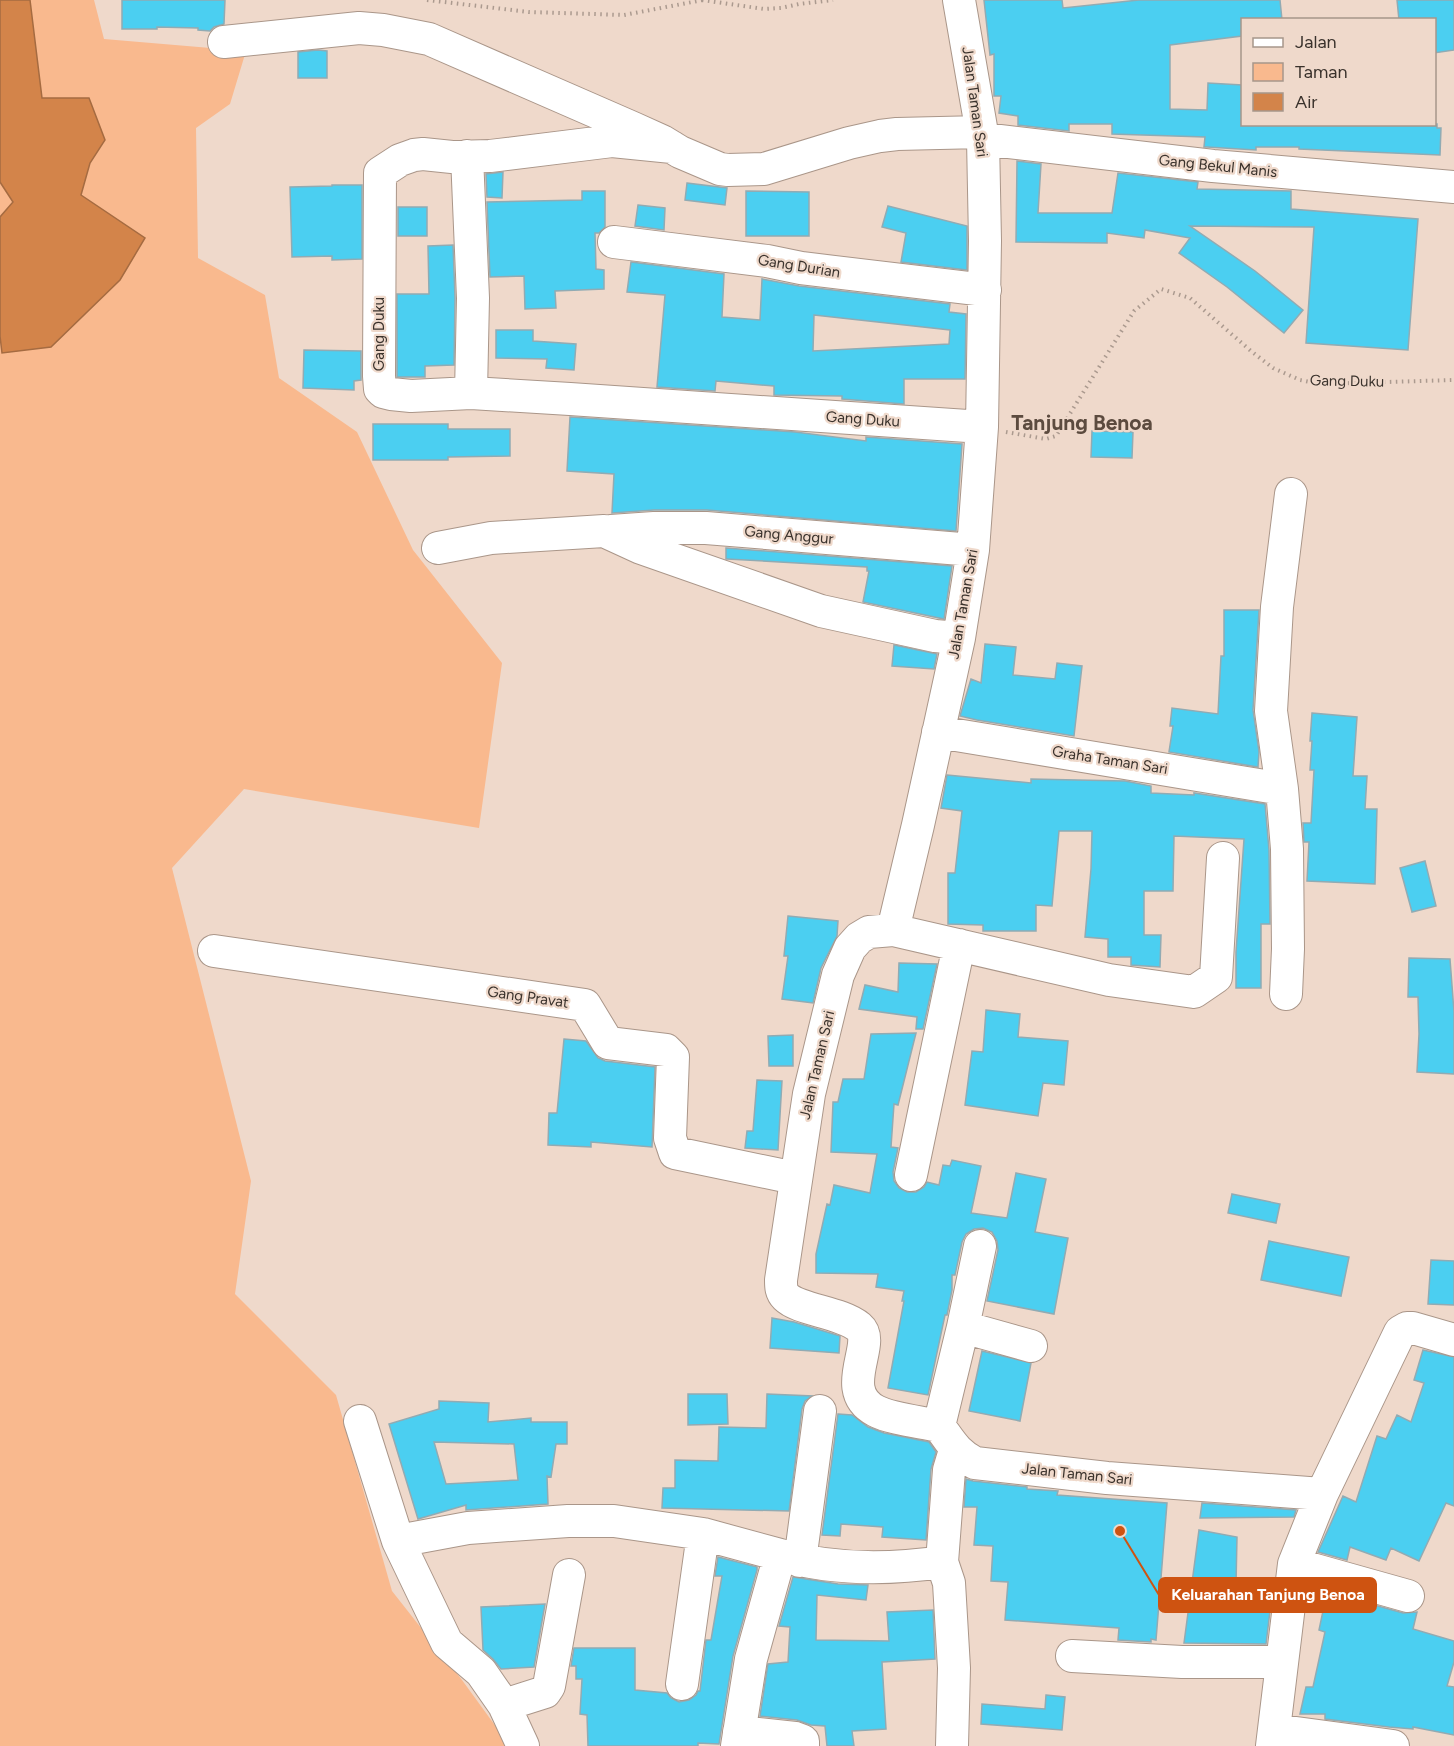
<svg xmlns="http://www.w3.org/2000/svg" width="1454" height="1746" viewBox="0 0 1454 1746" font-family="Figtree,sans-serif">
<rect width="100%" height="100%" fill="#efd9cb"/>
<path fill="#f9b98e" d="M30,0h64l10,39 142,12 -16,53 -34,24 2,130 67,37 14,83 78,54 56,118 89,113 -23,165 -235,-39 -72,79 79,313 -16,113 101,101 56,196 70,89 48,66h-510v-1410l2,17 79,-158 9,-32 15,-23 -63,-42z
M0,182l13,20 -13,15z"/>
<path fill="#d3844a" stroke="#a56b41" stroke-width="1.5" d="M0,0h30l12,98h47l16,42 -15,23 -9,32 64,43 -25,42 -69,67 -49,6 -2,-17v-119l13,-15 -13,-20z"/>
<path fill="#4bcff1" stroke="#91abb3" stroke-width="1.5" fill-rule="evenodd" d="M122,0h103l-1,24 -10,3 -4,4 -12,-1v-2l-41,-1v2h-35z
M984,0h78l1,8 76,-8h141l2,20h-40v16l-72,9v64l37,1 1,-27 34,2v39h195v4h4l-1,27 -141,-6v-2h-43v3l-49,-3h-3l1,-10 -93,-3v-10h-43v7l-51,-6v-9l-19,-3 2,-17h-7v-42l-4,1z
M1397,0h57v50l-20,3v-33h-35z
M318,50l9,1v27h-29v-26z
M1017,161l24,3 -3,49h74l6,-40 80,9 -1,7 94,2v18l127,10 -10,131 -102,-7 8,-116 -124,-1 65,45 48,39 -19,23 -57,-46 -48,-34 11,-15 -45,-8 -1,8 -37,-5v10l-91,-1z
M503,172l-1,26 -15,-1 -1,-23z
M687,183l40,5 -2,17 -40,-5z
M332,185h30v74l-30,1v-4l-40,1 -2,-70 42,-1z
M582,191h23v36l-6,6h-4l1,36 8,1v19l-49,2 1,17 -31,1 -1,-33 -34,1 -3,-75 95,-2z
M746,191l63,1v44h-63z
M638,205l27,3 -1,22 -29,-4z
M888,206l79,20v44l-66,-8 5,-29 -24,-6z
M398,207h29v29h-29z
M453,245l2,53 -1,67 -29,1v11h-28v-83h32l-1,-48z
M631,262l93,12 -2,43 38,3 2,-41 37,7 151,18 -1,8 17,2 -1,65h-61v25l-62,-5v-3l-68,-1v-9l-58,-5 -1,10 -58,-4 8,-92 -38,-3zM814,315l136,15 -1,14 -136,7z
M496,330h37v11l43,3 -2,26 -28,-2 1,-9 -51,-1z
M304,350l57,1v29l-7,1v9l-51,-2z
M570,417l225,15 71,9v-4l96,7 -6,87 -249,-21h-53l-42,3 2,-39 -47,-3z
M373,424h75v5h62v27l-62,1v3h-75z
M1092,431l41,1 -1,26 -41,-1z
M726,548l226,18 -8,53 -81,-17 6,-31h-2v-4l-140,-8h-1z
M1224,610h35l-6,100 6,42 -1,15 -89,-15 4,-26h-3l2,-18 46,6 3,-58h3z
M985,644l31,3 -3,28 42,4 2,-16 25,3 -8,70 -97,-16 -17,-4 11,-37 10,4z
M894,645l43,9 -3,15 -42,-3z
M1312,713l45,4 -4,59h14l-2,33h12l-2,75 -68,-3 2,-39h-5l-1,-19h8l3,-53h-4l2,-29h-2z
M947,775l84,8v-4l94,2 26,5v7l43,2v-2l71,11 4,46 1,74h-9v64h-25v-36l8,-113 -70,-3 -1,55h-29v44h17l-1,32 -29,-2v-8h-23v-18l-23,-2 6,-68 1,-38h-33l-7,75 -16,-1v26h-53v-6l-35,-1v-51h7l7,-62 -21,-3z
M1425,861l11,45 -24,6 -12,-44z
M788,916l50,5 -1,15 -16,32 -8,35 -31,-4 6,-43h-4z
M1409,958l41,1 4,53v62l-37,-2 2,-38 -1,-37h-10z
M899,963l38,1 -14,65h-7l1,-12 -58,-8 6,-24 33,7z
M986,1010l34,4 -2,23 50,4 -4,44 -21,-2 -5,33 -73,-11 7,-54 11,1z
M916,1033l-18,72 -4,-1 -3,43 7,1 -5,24 1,9 5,7 8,4h9l8,-5 3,-5 12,3 4,-20 7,1 2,-6 29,6 -10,47 36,5 9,-45 30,6 -11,53 33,6 -14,76 -67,-13 11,-51 -1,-9 -5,-9 -9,-4 -9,1 -8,5 -4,8 -7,33h-3v15l-5,25h-2l-17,80 -40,-7 16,-87h-2l2,-10 -28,-4 2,-13 -62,-1v-19l11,-50 3,1 4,-20 36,8 7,-39 -46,-2 2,-50h5l5,-23h21l7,-45z
M793,1035v31h-24l-1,-30z
M564,1039l22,2 12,17 7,3 50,6 -3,80 -61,-5v5l-43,-2 1,-32h8z
M757,1080l25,1 -4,69 -33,-2 2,-17h6z
M1232,1194l48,10 -4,19 -48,-10z
M1269,1241l80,16 -8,39 -80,-16z
M1431,1260l23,1v44l-26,-1z
M772,1318l22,4 46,14 -1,17 -69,-5z
M1423,1350l31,7v149l-8,-3 -27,58 -28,-13 -5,12 -36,-13 -3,13 -29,-8 25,-56 13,6 21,-66 9,3 11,-24 14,7 13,-39 -10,-3z
M982,1351l49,12 -11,58 -51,-10z
M688,1394h39l1,30 -40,1z
M767,1394l45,2 -7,5 -3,8 -13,102 -127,-3 1,-20h12v-28l43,1 1,-34 47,1z
M439,1401l50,2 -1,19 43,-4v4h36v22h-11l-5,33 -4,-1 1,28 -82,6v-5l-48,14 -29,-95 50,-15zM434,1442l80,2 4,36 -72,4z
M838,1414l14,1 16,12 16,6 45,9 7,10 -5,17 -5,71 -44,-3 1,-10 -42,-3 -1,12 -18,-1z
M966,1479l7,2 54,6v2l31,2 -1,4 110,8 -11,137 -5,-1v3l-33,-2 1,-12 -114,-8 3,-38 -17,-1 2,-35 -19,-1 3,-38h-13z
M1202,1503l94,7 -2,7 -94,1z
M1199,1530l38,7 -1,47 37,2 -7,58 -82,-1z
M718,1557l39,10v3l-24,86 -14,88 -21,-1v3h-110l-1,-31 -7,-1 2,-35h-6v-13h-5l3,-18h61v42l32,3 4,5 8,4 10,-2 7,-5 2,-4h2l6,-51h5l11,-64h-7z
M793,1577l45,7 30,1 -2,15 -49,-5 -1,45 73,1 -2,-29 46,-2 2,49 -53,3 4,67 -34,2 2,15h-27l-2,-20 -14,-1 -14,-5 -37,-4 8,-52 20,-2 2,-35 -11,-1z
M1327,1592l76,21 14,-1 -4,17 41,12v21l-7,24 7,1v48l-41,-8v2l-24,-2 -64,-8v-5h-25l6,-27h7l12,-55 -6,-2z
M545,1604l-11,63 -33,2 -8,-10 -10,-9 -2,-43z
M1046,1695l19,2 -3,33 -81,-6 1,-20 63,5z"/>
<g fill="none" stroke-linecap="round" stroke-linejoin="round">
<g stroke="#aa9689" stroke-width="34">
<path id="minor" d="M224,42l135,-14 24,2 46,9 204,89 29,13 18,11 40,17 8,1 36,-1 85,-26 31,-7 17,-2 85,-2
M983,139l230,27 241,21
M672,147l-60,-6 -122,15 -38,1 -29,-3 -9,1 -14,5 -20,13 -1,203 1,13 3,3 8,2 20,2 60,-3 99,6 412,28
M467,156l6,142 -2,95
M614,242l153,19 34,7 184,22
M611,531l43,-3h52l267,22
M438,548l53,-10 113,-7 37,17 180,63 114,25 24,2
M938,732l344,57
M1223,858l-7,119 -22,15 -85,-12 -216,-50 -24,2 -10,6 -9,10 -12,27 -29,119 -28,186c0,7 0,12 5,17 13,13 55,15 73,30 19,16 -23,63 17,84 15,8 46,11 63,15 12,16 17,27 36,37l132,15 215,16 78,-162 7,-4h6l41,12
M893,930l25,-105 41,-187 14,-88 9,-123 3,-186 -2,-102 -24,-139
M214,951l371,54 23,38 58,7 7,7 -3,81 5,15 120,25
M1286,994l2,-45 -1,-100 -5,-60 -11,-78 6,-104 14,-113
M911,1175l48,-230
M963,1327l68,19
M360,1421l38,120 70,-13 100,-7h46l89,13 77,21
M939,1426l24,-99 17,-81
M398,1541l49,102 34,29 23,33 19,41
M800,1561l20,-150
M942,1562l7,21 5,85 -2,78
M1294,1564l114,32
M1072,1656l110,6h100
M682,1684l21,-150
M504,1705l41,-13 4,-6 20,-111
M1274,1730l119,16
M739,1732l56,6 8,3v5
M737,1746l14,-87 29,-104c53,15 108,15 162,7l7,-92 6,-20
M1272,1746l22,-182 28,-70"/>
</g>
<path stroke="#ab9a8f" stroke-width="4" stroke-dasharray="1.5 4.5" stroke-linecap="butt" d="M427,0l102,12 95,3 79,-15
M702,0l62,9 17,-1 18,-4 34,-4
M1006,432l40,7 10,-3 78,-125 27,-22 29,9 61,53 22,17 27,12 20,4 134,-4"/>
<use href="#minor" stroke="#fff" stroke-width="32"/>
</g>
<g text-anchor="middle" stroke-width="4.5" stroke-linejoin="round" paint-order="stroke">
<g font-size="15" fill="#3a322c" stroke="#efd9cb">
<text transform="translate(975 102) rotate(82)" y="5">Jalan Taman Sari</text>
<text transform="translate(1218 166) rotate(6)" y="5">Gang Bekul Manis</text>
<text transform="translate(799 266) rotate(9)" y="5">Gang Durian</text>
<text transform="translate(379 334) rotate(-90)" y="5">Gang Duku</text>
<text transform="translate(1347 381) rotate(1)" y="5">Gang Duku</text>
<text transform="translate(863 419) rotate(4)" y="5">Gang Duku</text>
<text transform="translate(789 535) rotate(5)" y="5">Gang Anggur</text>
<text transform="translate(963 604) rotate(-80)" y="5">Jalan Taman Sari</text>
<text transform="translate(1110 760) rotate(9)" y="5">Graha Taman Sari</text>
<text transform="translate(528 997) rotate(8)" y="5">Gang Pravat</text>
<text transform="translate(817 1065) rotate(-77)" y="5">Jalan Taman Sari</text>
<text transform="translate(1077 1474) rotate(6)" y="5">Jalan Taman Sari</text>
</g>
<g font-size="21" font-weight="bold" fill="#5c4b3f" stroke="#efd9cb">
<text x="1082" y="430">Tanjung Benoa</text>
</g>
</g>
<path fill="none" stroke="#ce5311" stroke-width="2" d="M1120 1531L1159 1595"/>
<circle fill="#ce5311" stroke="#efd9cb" stroke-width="2" cx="1120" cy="1531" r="6"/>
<rect fill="#ce5311" stroke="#ce5311" stroke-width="2" x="1159" y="1578" width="217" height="34" rx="6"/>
<g font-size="16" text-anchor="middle" font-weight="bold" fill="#fff">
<text x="1268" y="1600">Keluarahan Tanjung Benoa</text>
</g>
<rect x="1241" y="18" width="195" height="108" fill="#efd9cb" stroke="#a7968b" stroke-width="1.5"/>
<rect x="1253" y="38" width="30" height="9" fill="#ffffff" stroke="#a7968b" stroke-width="1.5"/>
<text x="1295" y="48" font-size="18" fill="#3a322c">Jalan</text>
<rect x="1253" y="63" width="30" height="18" fill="#f9b98e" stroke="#a7968b" stroke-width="1.5"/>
<text x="1295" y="78" font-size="18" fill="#3a322c">Taman</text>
<rect x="1253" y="93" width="30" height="18" fill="#d3844a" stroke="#a7968b" stroke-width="1.5"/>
<text x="1295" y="108" font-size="18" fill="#3a322c">Air</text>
</svg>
